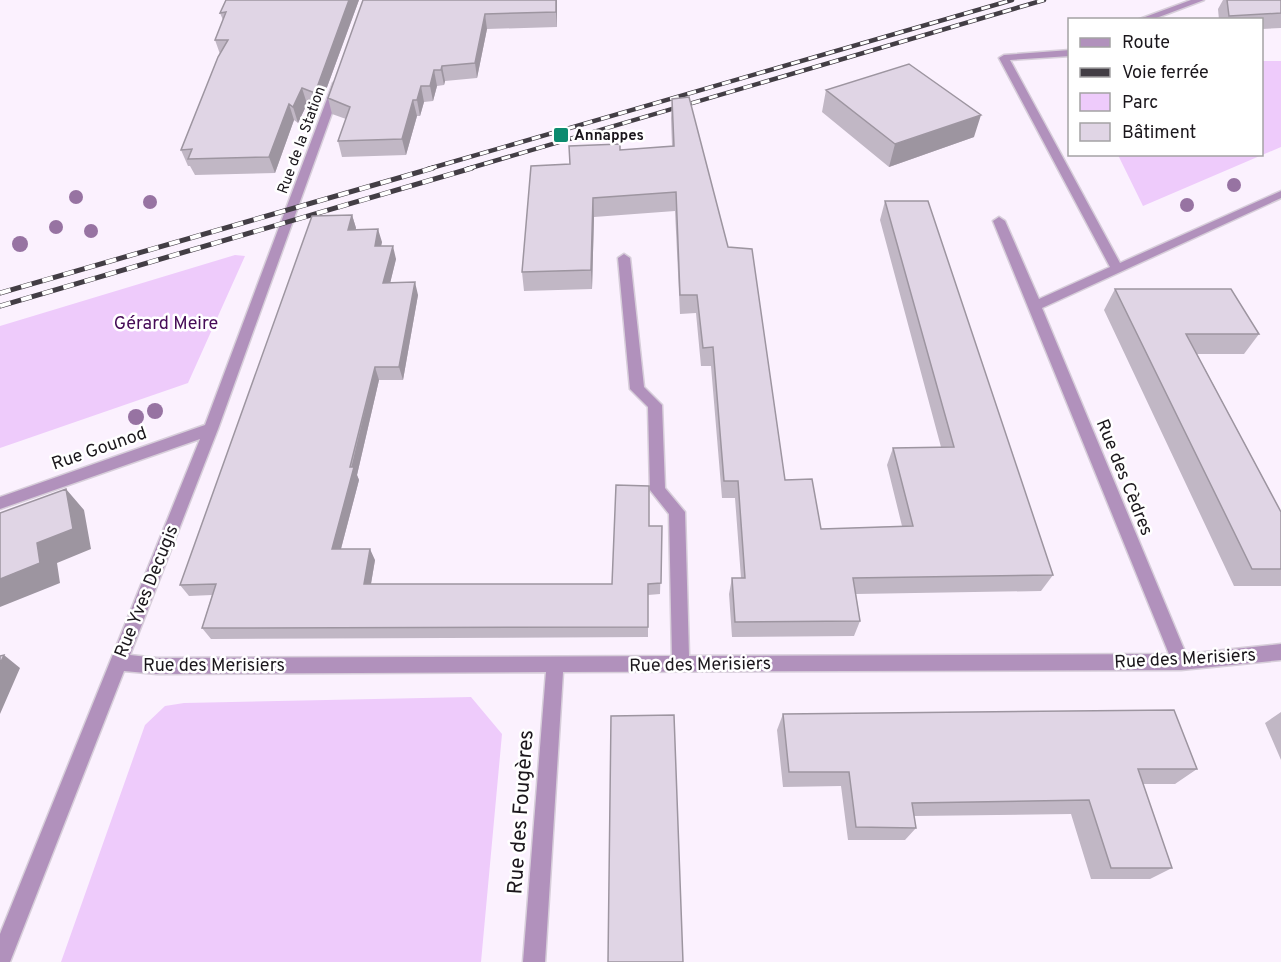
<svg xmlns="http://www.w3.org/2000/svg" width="1281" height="962" viewBox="0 0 1281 962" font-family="Overpass,sans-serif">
<rect width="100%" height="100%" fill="#fbf1fe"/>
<path fill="#eecbfb" d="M1262,61h19v86l-138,59 -25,-51 144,-1z
M235,255l10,1 -57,127 -188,65v-122z
M471,697l31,37 -21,228h-420l84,-237 20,-19 19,-3z"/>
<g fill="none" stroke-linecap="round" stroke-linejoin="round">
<g stroke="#d7ceda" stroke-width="3">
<path id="minor" d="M1191,0h13l-53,20h-14z
M1070,50v6l-60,4 110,203 161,-72v7l-239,110 144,346 95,-10v16l-100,10 -618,2 -18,290h-22l23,-290 -389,2 -33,-3 -114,291h-10v-28l200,-495 -200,70v-12l205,-72 128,-342 9,2 -124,344 -88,226 27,3 515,-2 -3,-142 -19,-24 -2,-83 -18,-18 -12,-131 6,-4 6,4 14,129 18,18 3,83 20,24 4,144 480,-2 -176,-433 6,-4 6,4 34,78 71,-32 -111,-209 5,-3z"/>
</g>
<use href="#minor" fill="#b191bc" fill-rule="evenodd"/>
<g stroke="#433e45" stroke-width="4.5">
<path id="rail-far1" d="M428,169l584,-169
M467,169l577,-169"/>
</g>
<g stroke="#433e45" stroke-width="5">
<path id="rail" d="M0,293l433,-125
M0,306l472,-138"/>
</g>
<use href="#rail-far1" stroke="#fff" stroke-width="3" stroke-dasharray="9" stroke-linecap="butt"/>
<use href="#rail" stroke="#fff" stroke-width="4" stroke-dasharray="11" stroke-linecap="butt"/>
</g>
<g fill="#9773a2">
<circle cx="1234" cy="185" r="7"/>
<circle cx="76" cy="197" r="7"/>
<circle cx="150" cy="202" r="7"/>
<circle cx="1187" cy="205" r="7"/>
<circle cx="56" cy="227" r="7"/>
<circle cx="91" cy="231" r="7"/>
<circle cx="20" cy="244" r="8"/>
<circle cx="155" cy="411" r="8"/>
<circle cx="136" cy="417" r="8"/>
</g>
<path fill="#c1b7c5" d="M226,0h133l-40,109 -12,-5 -9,19 -4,-3 -19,53 -80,2 -5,-9h-2l-7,-16 39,-96 -5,-14 8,-20 -3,-7z
M363,0h194v27l-70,2 -10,49 -32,3 -1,4 -7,1 -4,15 -9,1 -4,14h-3l-11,39 -64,2 -4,-16 8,-22 -14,-5 -4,-16z
M1223,0h58v28l-19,1v-9h-43l-1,-11z
M826,90l148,47 -85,30 -67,-55z
M672,99l113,381 36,49 81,-3 -15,-61 6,-17 48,-1 -61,-227 5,-19 168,374 -12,16 -185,3 4,27 -6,15 -122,1 -3,-43 3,-16h9l-6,-80h-13l-11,-132h-10l-5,-53 -16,1 -5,-103 -81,6 -2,72 -68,2 -2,-19 48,-108 50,-14 52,-4 -1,-28z
M352,215l4,13 -1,2 27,12 -1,4 15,13 -6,24 28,12 -15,85h-24l-22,95 2,5 -18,69 34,11 -4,24h241l37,-58h13l-2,68 -12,1v42l-437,2 -9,-11 10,-33 -23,1 -9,-11z
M1115,289l144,45 -15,20h-47l84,158v74h-47l-130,-276z
M1281,712v48l-16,-37z
M783,714l414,55 -22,15h-32l29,84 -22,11h-59l-20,-65 -157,2 2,12 -11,12h-57l-7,-54 -58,1 -6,-57z"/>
<path fill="#9d95a0" d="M349,0h10l-40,109 -4,-16z
M556,0h1v27l-1,-15z
M485,14l2,15 -10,49 -2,-15z
M442,66l3,15 -1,4 -3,-15z
M434,70l3,16 -4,15 -3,-15z
M421,86l3,16 -4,14 -3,-16z
M302,88l5,16 -9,19 -5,-16z
M413,100l4,16 -11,39 -4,-16z
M289,104l5,16 -19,53 -6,-16z
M981,115l-7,22 -85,30 6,-23z
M593,198l1,19 -2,72 -1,-19z
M352,215l4,13 -4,15 -4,-13z
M378,229l4,13 -4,17 -3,-13z
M393,246l3,13 -9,37 -4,-13z
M415,282l3,13 -15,85 -4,-13z
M375,367l4,13 -22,95 2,5 -21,80 -6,-11z
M66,489l18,21 7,39 -34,14 3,20 -60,24v-28l37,-36z
M370,549l5,11 -6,35 -5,-11z
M4,655l16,13 -20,46v-50z"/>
<path fill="#e0d5e5" stroke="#9d95a0" stroke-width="1.5" d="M226,0h123l-34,93 -13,-5 -9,19 -4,-3 -20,53 -81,2 4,-10 -11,1 37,-93 10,-17h-13l11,-28 -6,1z
M363,0h193v12l-71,2 -10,49 -33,3 -1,4h-7l-4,16h-9l-4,14h-4l-11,39 -64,2 12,-34 -22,-9z
M1227,0h54v13l-52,3z
M909,64l72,51 -86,29 -69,-54z
M689,97l39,150 24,2 33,231 27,-1 9,50 92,-3 -20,-78 61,-1 -69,-246h43l125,374 -200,3 7,43 -125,1 -3,-44h13l-7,-97h-14l-11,-134 -10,1 -6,-53h-17l-4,-103 -83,6 -2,72 -69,2 9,-106 39,-2 -1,-18 51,-2v6l54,-4 -2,-47z
M352,215l-4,15 30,-1 -3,17h18l-10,37 32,-1 -16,85h-24l-25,100h4l-22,82h38l-6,35h248l4,-99 33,1v40h13l-1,57 -13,1v43l-446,1 14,-44 -36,1 132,-369z
M1115,289h116l28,45h-73l95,178v57h-29z
M66,489l7,40 -36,14 3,20 -40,16v-66z
M4,655l-4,9v-8z
M1174,710l23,59h-59l34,99h-61l-22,-68 -177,3 4,25 -60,-1 -7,-55h-60l-6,-58z
M674,715l9,247h-75l3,-246z"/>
<rect fill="#0c8b6f" stroke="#fff" stroke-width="2" x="553" y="127" width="16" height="16" rx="3"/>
<g text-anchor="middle" stroke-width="5" stroke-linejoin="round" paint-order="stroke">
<g font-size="15" font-weight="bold" fill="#1b171c" stroke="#fff" text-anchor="start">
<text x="574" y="140">Annappes</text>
</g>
<g font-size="15" fill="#1b171c" stroke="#fff">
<text transform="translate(301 140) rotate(-70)" y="5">Rue de la Station</text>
</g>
<g font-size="18" fill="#460c57" stroke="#fff">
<text x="166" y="329">Gérard Meire</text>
</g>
<g font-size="18" fill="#1b171c" stroke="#fff">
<text transform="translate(99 448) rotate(-19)" y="6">Rue Gounod</text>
<text transform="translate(1125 477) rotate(68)" y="6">Rue des Cèdres</text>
<text transform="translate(146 591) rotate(-68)" y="6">Rue Yves Decugis</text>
<text transform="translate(1185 658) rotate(-3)" y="6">Rue des Merisiers</text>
<text transform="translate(700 664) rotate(-1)" y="6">Rue des Merisiers</text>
<text x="214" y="671">Rue des Merisiers</text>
</g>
<g font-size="21" fill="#1b171c" stroke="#fff">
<text transform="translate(520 812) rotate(-86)" y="7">Rue des Fougères</text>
</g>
</g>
<rect x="1068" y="18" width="195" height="138" fill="#ffffff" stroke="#a4a2a4" stroke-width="1.5"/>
<rect x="1080" y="38" width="30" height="9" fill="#b191bc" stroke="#a4a2a4" stroke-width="1.5"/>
<text x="1122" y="48" font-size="18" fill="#1b171c">Route</text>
<rect x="1080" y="68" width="30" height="9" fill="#433e45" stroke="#a4a2a4" stroke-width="1.5"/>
<text x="1122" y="78" font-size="18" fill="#1b171c">Voie ferrée</text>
<rect x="1080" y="93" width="30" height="18" fill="#eecbfb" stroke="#a4a2a4" stroke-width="1.5"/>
<text x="1122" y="108" font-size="18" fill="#1b171c">Parc</text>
<rect x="1080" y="123" width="30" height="18" fill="#e0d5e5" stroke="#a4a2a4" stroke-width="1.5"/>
<text x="1122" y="138" font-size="18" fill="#1b171c">Bâtiment</text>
</svg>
